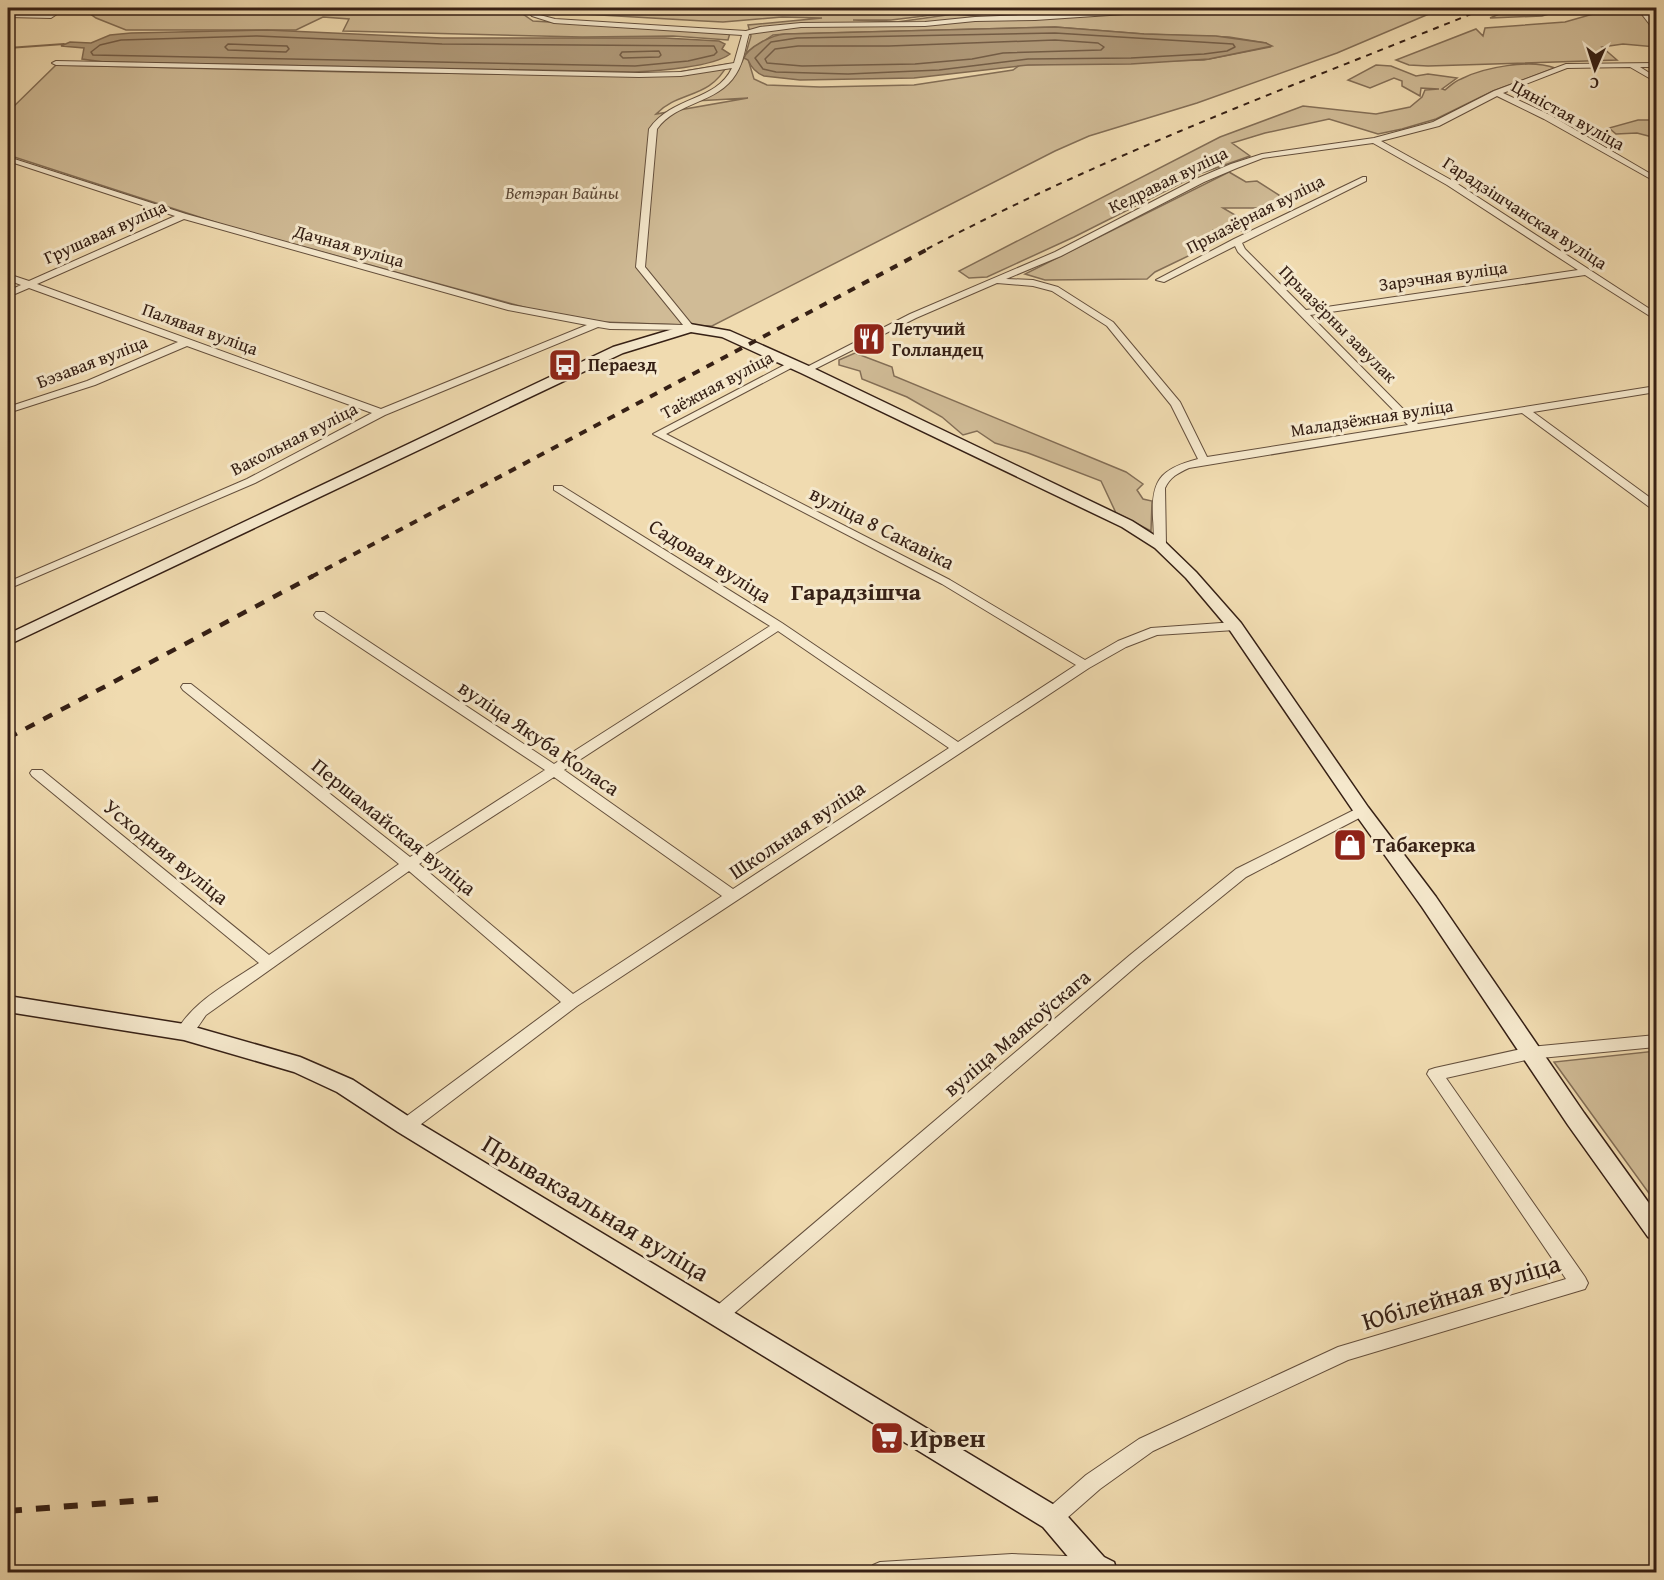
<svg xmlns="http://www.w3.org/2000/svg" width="1664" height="1580" viewBox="0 0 1664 1580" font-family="'Gentium Book Plus',serif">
<rect width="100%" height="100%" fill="#f0dbb0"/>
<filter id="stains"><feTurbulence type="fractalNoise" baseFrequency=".00333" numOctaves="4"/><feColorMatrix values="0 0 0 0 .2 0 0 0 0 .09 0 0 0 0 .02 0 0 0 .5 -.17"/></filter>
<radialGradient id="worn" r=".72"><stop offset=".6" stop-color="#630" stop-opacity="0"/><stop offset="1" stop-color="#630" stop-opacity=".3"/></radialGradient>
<path fill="#d0bb96" stroke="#836e56" stroke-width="1.5" d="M82,8h436l2,4 13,9 197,12 -2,7 -55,-4 -91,1 -239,-6 6,-12 -26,-2 -27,13h-170l-30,-12z
M549,8h482l-28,7 -45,-3 -67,8h-38l44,2 57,-8 53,5 30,-11h406l-106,45 -140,50 -108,33 -34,15 -343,175 -109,-4 -72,-13 -301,-82 -222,-72v-43l48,-47 295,7 303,4 74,-12c-19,36 -49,26 -72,50l92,-16 -53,3c28,-11 36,-15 49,-43l4,1 6,20 13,6 53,2 94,-2 99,-15 7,-5 184,-5 66,-13 -4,-4 -37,-6 -85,-3 -89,-7 -270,7 -12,1 -27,18 5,-17 -3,-11 74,-7 -40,-1 -59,5 -20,-1 -120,-7z
M1513,8h57l-28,8 -52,2z
M1614,8h42v39l-33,-3 -21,3 15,13 -189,6 -19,-1 -13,-5 80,-31 7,7 2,-8 80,-6z
M1376,65l15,1 25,10 12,-2 29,4 -15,11 3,1c5,-4 10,-9 16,-11 23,-12 69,-20 94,-11l-62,23 -57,28 -34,10 -24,5 -49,-15 -64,14 -33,10 18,13 -51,18 -125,63 -87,40 -18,1 -10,-7 261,-134 83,-31 73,8 34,-7 12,-10 3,-7 14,-1 -18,-1 -1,8 -18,-10v-5l-8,-3 -24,10 -22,-8z
M1638,120h18v18l-19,-5 -21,1 -7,-6z
M1229,172l17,10 11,-1 22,14 -2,7 -18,6h-36l24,14 -4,9 -30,-1 -2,15 -56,27 -8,7 -102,1 -20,-6z
M855,353l37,14 2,9 232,96 17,12 -6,6 6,9 9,2 -1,30 -35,-18 -15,-32 -73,-28 -33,-10 -18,-12 -14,4 -21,-18 -35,-20 -45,-18 -2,-8 -21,-6v-5z
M1656,1051v152l-102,-141z"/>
<path fill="#b19b7b" stroke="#806a52" stroke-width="1.5" d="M1055,27l89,7 72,2 50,7 6,3 -63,13 -78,5 -103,1 -114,13 -114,2 -36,-4c-8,-3 -13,-9 -16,-16l-4,-2c4,-11 28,-23 41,-24z
M267,30l175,8h223l54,3 6,3 -3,5 8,5c-17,13 -73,17 -96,18l-530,-10 -22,-3 2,-11 -23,-2 9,-4 21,1 19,-8 21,-2z"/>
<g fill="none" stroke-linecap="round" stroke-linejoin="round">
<path stroke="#745e48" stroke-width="1.5" d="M1055,33l178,11 2,3 -8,4 -23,3 -73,4 -103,1 -89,11 -91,4 -72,-2 -13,-3 -8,-11 16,-16 26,-4z
M257,36l185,8 272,2 3,6 -3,3 -26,6 -53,5 -542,-11 -2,-3 9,-7 21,-5z
M1055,40l43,3 6,4 -3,3 -98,3 -31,6 -57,5 -113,2 -35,-3 -2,-4 10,-10 23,-3h91z
M228,44l59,2 2,3 -3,3 -58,-2 -3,-3z
M659,51l2,4 -2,2 -36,1 -3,-3 2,-3z"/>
<path stroke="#806a52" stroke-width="2" d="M8,48l56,-4"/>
<g stroke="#644f3c" stroke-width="2">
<path id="street" d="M59,8h7l-15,10 -43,-1v-4l42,1z
M525,8h6l5,6 19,5 191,12 14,-4 41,-4 124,-1 50,-5 212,-9 -3,2 -149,10 -60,1 -50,5 -124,1 -52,7c-4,13 -5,28 -13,40 -18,30 -59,27 -79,55l-12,138 48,59v4l-83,-1 -12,-2 -213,88 -130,68 -247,106v-7l239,-103 125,-66 -185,-67 -92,39 -87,28v-6l79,-26 91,-39 -149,-54 -21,9v-6l13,-6 -13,-5v-6l21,7 146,-65 -167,-55v-4l178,57 326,91 98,18 73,2 -47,-58 13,-138c24,-34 67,-27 83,-61l-51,8 -42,1 -583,-12 -4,-2 4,-2 583,12 42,-1 53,-9 8,-28 -188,-12 -22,-7zM184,219l324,91 79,15 -206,84 -344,-125z
M1637,8h6l13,17v6l-2,-1z
M1656,63v4h-16l16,10v5l-26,-15 -63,1 -64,25 47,22 106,62v5l-112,-63 -47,-23 -58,30 -58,15 72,40 203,132v7l-71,-45 -275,40 108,109 238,-38v6l-123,20 123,90v8l-4,-1 -130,-96 -333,55c-11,5 -19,9 -24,20l1,57 -2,2h-8c-3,-8 -2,-19 -3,-28 -2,-39 7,-50 45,-60l-27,-54 -64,-79 -55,-35 -19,-5 -36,-3 -81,35 -107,54 -8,-2 109,-56 145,-62 143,-74 33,-14 31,-10 112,-16 59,-16 61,-31 72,-27zM1373,143l74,42 131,85 -272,40 -61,-61 -3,-6 124,-62v-4h-3l-129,62 -78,41 8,2 71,-36 3,6 170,173 -201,32 -27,-55 -67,-80 -55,-35 -25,-7 -27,-1 55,-23 143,-74 33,-14 26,-10z
M792,361l5,3 -2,2 -129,68 284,146 135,80 33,-19 33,-13 84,-6 6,4 -6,4 -78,5 -31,12 -37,21 -512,338 -165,125 -6,2 -6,-2 -2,-5 2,-5 161,-119 -152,-131 -203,144c-7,9 -14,26 -28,21l-2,-4c17,-31 54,-50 83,-69l-227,-187 -2,-3 2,-3h10l227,185 130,-91 -216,-174 -2,-3 2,-3h8l219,173 135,-87 -229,-152 -2,-3 2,-3h8l230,152 216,-138 -216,-136v-4h8l220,137 176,119 118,-77 -134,-81 -289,-150zM778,631l171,117 -216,141 -169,-119zM554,777l168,119 -149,98 -154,-130z
M1362,806l7,5 -2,3 -121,63 -106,86 -415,358 -6,2 -6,-2 -3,-6 3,-6 417,-354 106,-86z
M1656,1035v12l-126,12 -84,19 139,199 3,6 -3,6 -237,71 -195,91 -53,38 -41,36 -7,3 -7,-3 -3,-7 3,-7 41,-36 53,-36 199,-92 228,-68 -139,-205 2,-4 6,-2 95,-21z
M1012,1554l81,3 7,3 3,7 -2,5h-231l3,-7 7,-3z"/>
</g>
<g stroke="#362015" stroke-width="3">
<path id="secondary" d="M690,324l40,7 81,36 321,154 33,21 31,30 45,51 127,184 68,90 148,216 72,100v27l-8,-3 -80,-112 -146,-218 -66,-92 -127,-186 -43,-51 -31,-30 -33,-21 -321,-154 -79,-36 -31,-5 -68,21 -615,292v-11l605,-287z
M8,996l176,28 116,33 53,23 61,40 647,389 43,48 10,5 3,10h-36l-38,-45 -645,-395 -61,-40 -43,-20 -110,-32 -176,-28z"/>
</g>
<use href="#street" fill="#f5e8cc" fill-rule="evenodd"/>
<use href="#secondary" fill="#f5e8cc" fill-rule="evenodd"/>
<path stroke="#362015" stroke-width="2" stroke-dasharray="6 6" stroke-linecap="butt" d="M927,249c180,-95 371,-165 559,-241"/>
<path stroke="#362015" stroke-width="4" stroke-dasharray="8 8" stroke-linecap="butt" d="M311,577l619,-329"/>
<path stroke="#362015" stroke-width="4.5" stroke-dasharray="10 10" stroke-linecap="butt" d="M8,738l305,-162"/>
<path stroke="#362015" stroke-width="6" stroke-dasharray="14 14" stroke-linecap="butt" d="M8,1511l150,-12"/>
</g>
<defs>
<g id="restaurant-square" transform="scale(1.725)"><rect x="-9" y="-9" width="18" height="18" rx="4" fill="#8f2418" stroke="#f5e8cc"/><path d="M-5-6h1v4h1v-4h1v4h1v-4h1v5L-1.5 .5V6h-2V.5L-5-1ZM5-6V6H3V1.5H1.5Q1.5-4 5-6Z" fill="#fff"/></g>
<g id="bus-square" transform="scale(1.725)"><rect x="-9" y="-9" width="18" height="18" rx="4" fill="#8f2418" stroke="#f5e8cc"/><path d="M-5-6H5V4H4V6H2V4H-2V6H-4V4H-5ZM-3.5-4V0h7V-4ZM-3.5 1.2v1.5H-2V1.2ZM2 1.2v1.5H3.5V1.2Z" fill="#fff"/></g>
<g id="shop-square" transform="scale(1.725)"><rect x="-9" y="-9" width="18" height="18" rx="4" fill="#8f2418" stroke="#f5e8cc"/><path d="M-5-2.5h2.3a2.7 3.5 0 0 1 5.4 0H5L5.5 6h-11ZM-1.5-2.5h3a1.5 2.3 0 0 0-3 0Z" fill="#fff"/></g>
<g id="supermarket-square" transform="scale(1.725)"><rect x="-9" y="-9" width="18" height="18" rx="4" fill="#8f2418" stroke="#f5e8cc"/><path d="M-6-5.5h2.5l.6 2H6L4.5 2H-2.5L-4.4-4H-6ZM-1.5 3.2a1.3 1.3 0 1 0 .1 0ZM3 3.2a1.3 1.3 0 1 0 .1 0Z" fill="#fff"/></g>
</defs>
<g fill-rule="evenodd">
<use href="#restaurant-square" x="869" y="339"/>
<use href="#bus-square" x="565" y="365"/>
<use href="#shop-square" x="1350" y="845"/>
<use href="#supermarket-square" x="887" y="1438"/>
</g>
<g text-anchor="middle" stroke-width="6" stroke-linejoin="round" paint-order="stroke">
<g font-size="18" fill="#362015" stroke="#f5e8cc">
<text transform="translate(1568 115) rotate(29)" y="6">Цяністая вуліца</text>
<text transform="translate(1168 180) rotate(-26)" y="6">Кедравая вуліца</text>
<text transform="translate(1525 213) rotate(33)" y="6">Гарадзішчанская вуліца</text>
<text transform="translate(1255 214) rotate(-27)" y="6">Прыазёрная вуліца</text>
<text transform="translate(105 232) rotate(-24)" y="6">Грушавая вуліца</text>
<text transform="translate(349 246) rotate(16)" y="6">Дачная вуліца</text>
<text transform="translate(1443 276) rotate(-8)" y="6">Зарэчная вуліца</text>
<text transform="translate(1338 324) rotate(45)" y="6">Прыазёрны завулак</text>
<text transform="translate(200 329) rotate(20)" y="6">Палявая вуліца</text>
<text transform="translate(92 362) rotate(-21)" y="6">Бэзавая вуліца</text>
<text transform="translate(717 385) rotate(-28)" y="6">Таёжная вуліца</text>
<text transform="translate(1372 418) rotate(-9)" y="6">Маладзёжная вуліца</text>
<text transform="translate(294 439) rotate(-27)" y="6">Вакольная вуліца</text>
</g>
<g font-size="18" font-style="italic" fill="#5c4735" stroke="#f5e8cc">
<text x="562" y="199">Ветэран Вайны</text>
</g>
<g font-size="18" font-weight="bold" fill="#362015" stroke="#f5e8cc" text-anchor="start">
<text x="892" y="335">Летучий<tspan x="892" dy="21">Голландец</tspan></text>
<text x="588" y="371">Пераезд</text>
</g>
<g font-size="21" fill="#362015" stroke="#f5e8cc">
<text transform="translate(882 528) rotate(27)" y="7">вуліца 8 Сакавіка</text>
<text transform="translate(710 561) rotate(32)" y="7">Садовая вуліца</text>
<text transform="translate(539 738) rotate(34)" y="7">вуліца Якуба Коласа</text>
<text transform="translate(394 827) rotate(39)" y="7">Першамайская вуліца</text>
<text transform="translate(797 830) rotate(-34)" y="7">Школьная вуліца</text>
<text transform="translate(166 852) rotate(39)" y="7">Усходняя вуліца</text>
<text transform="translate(1017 1033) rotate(-40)" y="7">вуліца Маякоўскага</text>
</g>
<g font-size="21" font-weight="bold" fill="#362015" stroke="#f5e8cc" text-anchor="start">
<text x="1373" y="852">Табакерка</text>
</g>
<g font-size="24" font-weight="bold" fill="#362015" stroke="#f5e8cc">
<text x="856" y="600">Гарадзішча</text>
</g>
<g font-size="26" fill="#362015" stroke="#f5e8cc">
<text transform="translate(596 1208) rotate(31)" y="9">Прывакзальная вуліца</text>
<text transform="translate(1461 1292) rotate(-17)" y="9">Юбілейная вуліца</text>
</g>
<g font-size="26" font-weight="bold" fill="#362015" stroke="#f5e8cc" text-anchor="start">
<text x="910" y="1447">Ирвен</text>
</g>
</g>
<rect width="1664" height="1580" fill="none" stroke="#f0dbb0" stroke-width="30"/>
<rect x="9" y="9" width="1646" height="1562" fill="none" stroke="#362015" stroke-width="3"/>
<rect x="15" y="15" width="1634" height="1550" fill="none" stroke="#362015" stroke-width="1.5"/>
<g transform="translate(1595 69) rotate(183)" stroke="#f5e8cc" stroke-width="4.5" paint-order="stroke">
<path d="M0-4.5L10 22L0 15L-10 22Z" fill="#362015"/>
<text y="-9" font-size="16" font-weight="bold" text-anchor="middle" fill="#362015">С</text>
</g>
<rect width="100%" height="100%" filter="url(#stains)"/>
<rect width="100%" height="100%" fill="url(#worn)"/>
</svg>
